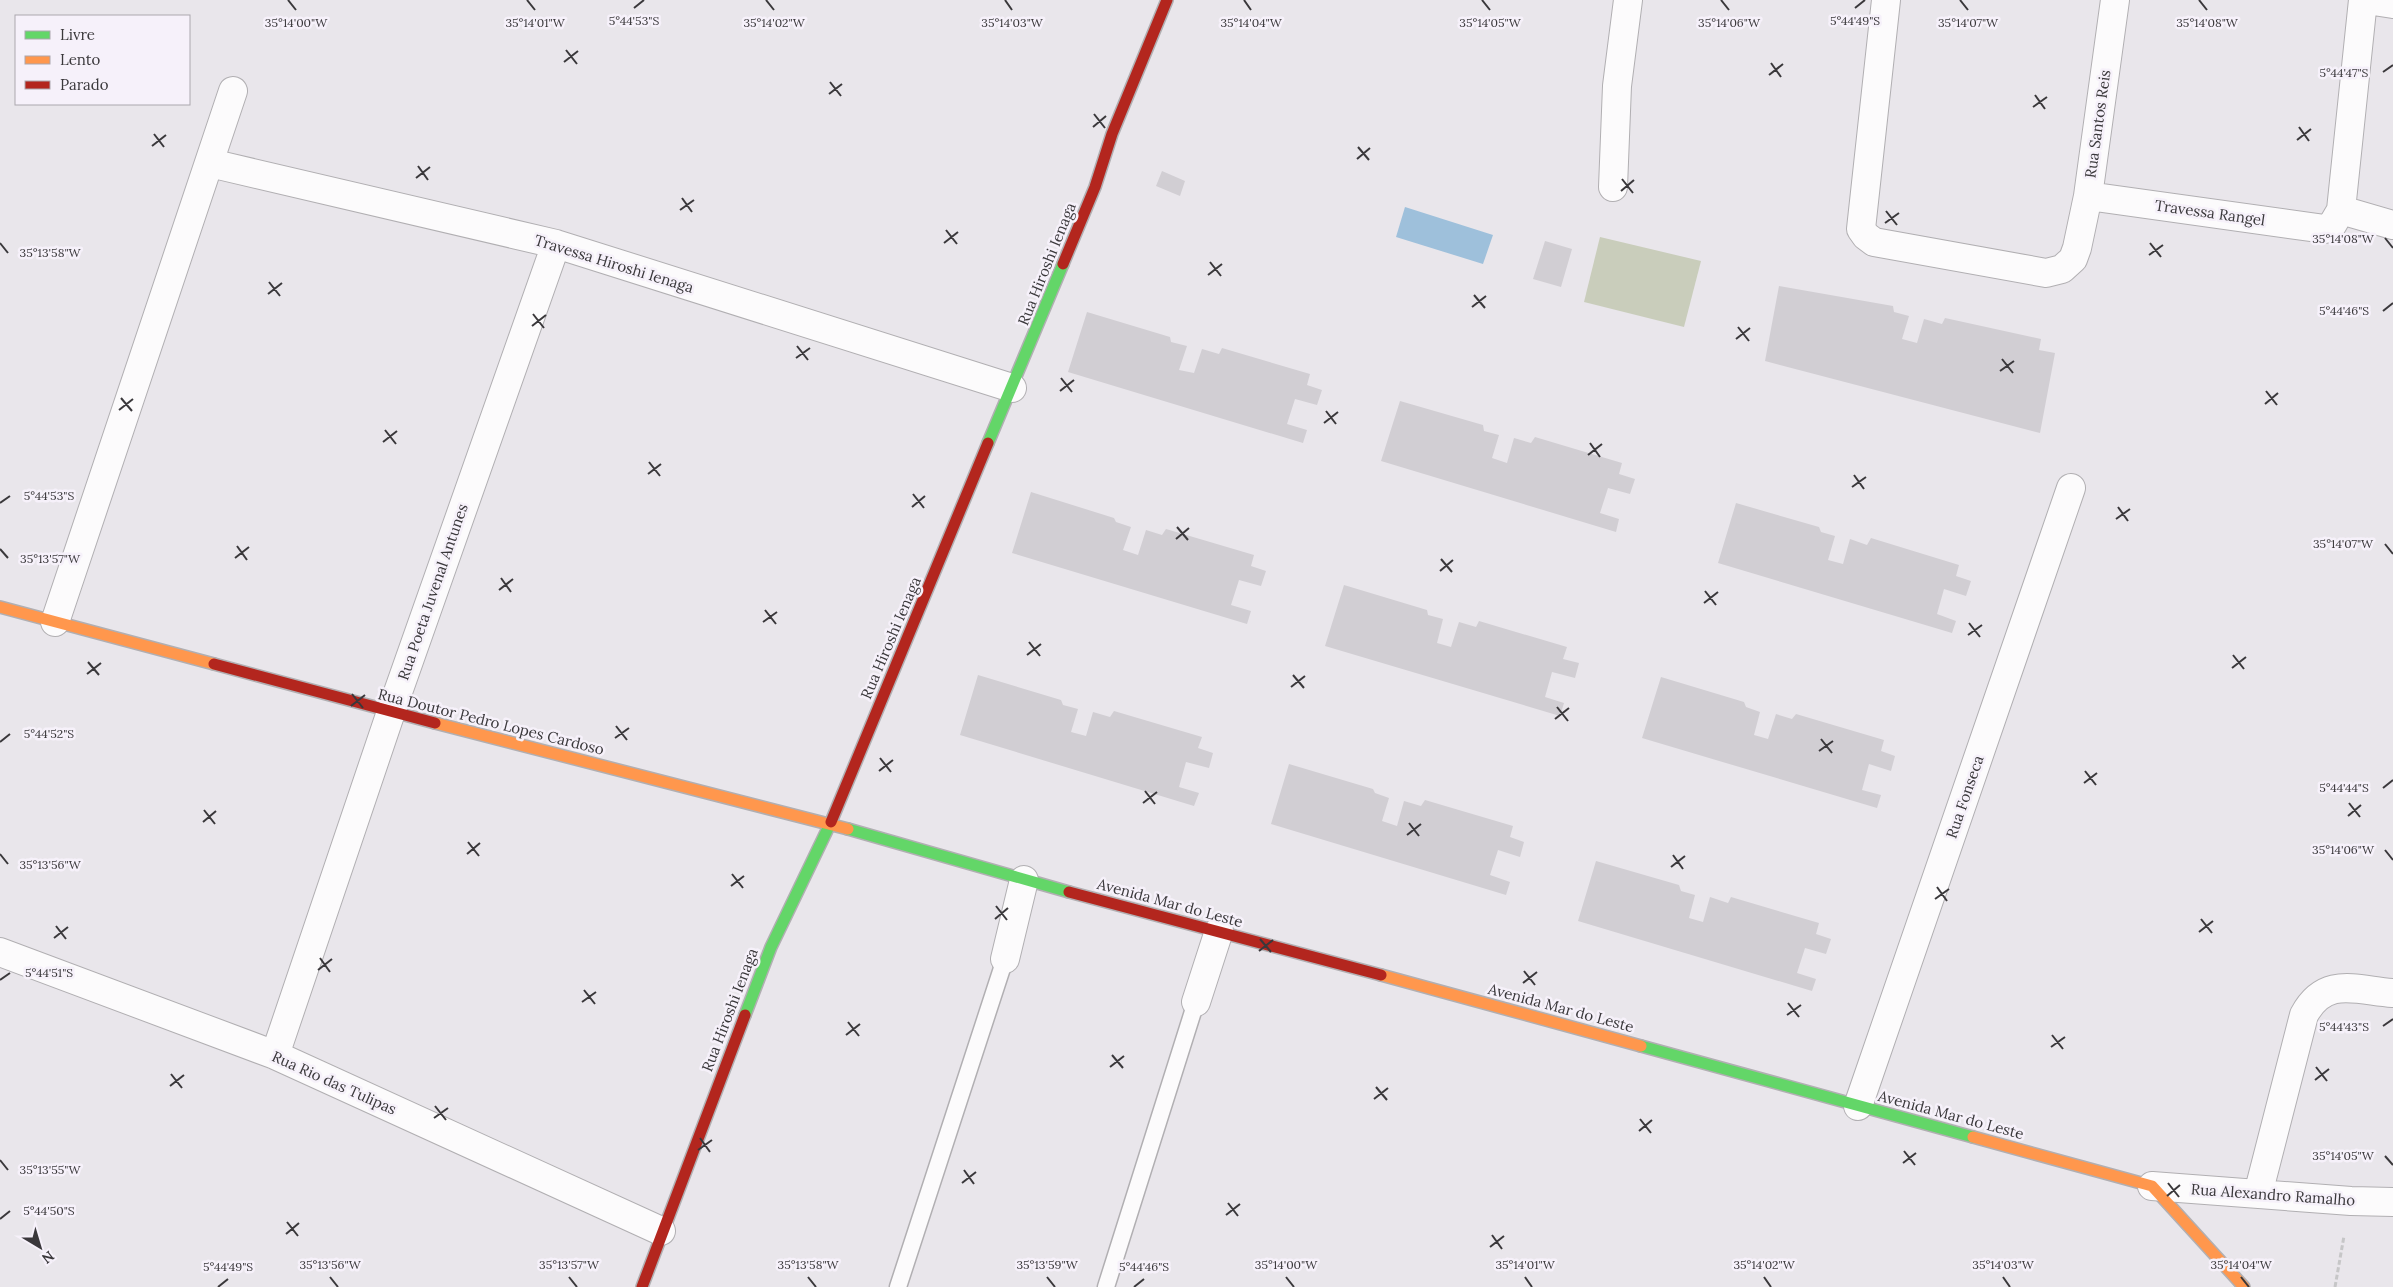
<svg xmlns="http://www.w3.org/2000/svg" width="2393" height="1287" viewBox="0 0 2393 1287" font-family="Lora,serif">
<rect width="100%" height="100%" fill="#e9e6eb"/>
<path fill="#c9cdbb" d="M1600,237l101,24 -17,66 -100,-25z"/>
<path fill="#9ec0db" d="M1405,207l88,28 -10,29 -87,-27z"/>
<path fill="#d1ced3" d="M1162,171l23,10 -5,15 -24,-10z
M1545,241l27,8 -11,38 -28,-8z
M1779,286l114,20 1,6 15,4 -7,23 15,4 7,-24 18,5 3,-6 96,21 -2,11 16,3 -15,80 -275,-72z
M1087,312l83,25 1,5 16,4 -8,24 15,3 8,-24 17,5 3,-6 88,26 -3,11 15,5 -5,15 -22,-6 -8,25 20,6 -4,13 -235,-71z
M1400,401l83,24 1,6 15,4 -7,23 15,5 7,-25 17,5 4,-6 87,26 -3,11 16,5 -5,15 -22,-6 -8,25 19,6 -3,13 -235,-71z
M1031,492l83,26 2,4 15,5 -8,23 15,5 8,-25 16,5 4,-6 88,26 -3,11 15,5 -5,15 -22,-6 -8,25 20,6 -4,13 -235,-71z
M1736,503l83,24 2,5 14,4 -7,24 15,4 7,-25 17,6 4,-7 88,27 -3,11 15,5 -5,15 -22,-7 -7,25 19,7 -4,12 -234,-70z
M1344,585l83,25 1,5 15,4 -6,24 14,4 8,-25 17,5 3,-6 88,26 -4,12 16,4 -4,15 -23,-6 -7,25 19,6 -4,13 -235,-70z
M978,675l83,25 2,5 15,4 -7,23 15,4 7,-24 17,5 4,-6 88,26 -4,11 15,5 -4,15 -23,-6 -7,25 20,6 -5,13 -234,-71z
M1661,677l83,25 2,5 14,5 -6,23 14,4 8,-25 16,5 4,-5 88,26 -3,11 14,5 -4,15 -22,-7 -7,26 19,5 -4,13 -235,-70z
M1289,764l84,25 2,4 14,5 -7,23 15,5 7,-25 17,5 4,-6 88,26 -3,11 14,5 -4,15 -22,-7 -8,25 20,7 -4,13 -235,-71z
M1596,861l83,24 2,6 14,4 -6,23 14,4 7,-25 18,6 3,-6 88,26 -3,11 15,5 -5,15 -21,-6 -8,25 19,6 -4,12 -234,-70z"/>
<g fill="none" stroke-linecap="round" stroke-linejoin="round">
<g stroke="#b1afb2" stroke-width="19">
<path id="lane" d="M898,1287l107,-328
M1106,1287l90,-285"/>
</g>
<g stroke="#b1afb2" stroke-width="30">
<path id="street" d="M1886,0l-25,229 5,7 8,6 172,31 16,-4 11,-10 4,-11 11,-52 27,-196
M2367,0l26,4
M210,163l346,81 456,144
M1613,187l4,-101 11,-86
M2088,196l237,33 6,-2 10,-17 22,-210
M2341,210l52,15
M55,622l178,-531
M0,952l275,103 386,176
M1005,959l19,-79
M1196,1002l23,-71
M275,1055l116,-343 165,-468
M1858,1106l213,-618
M2152,1186l199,15 42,1
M2258,1194l46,-179c21,-39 51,-25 89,-22"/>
</g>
<g stroke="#b1afb2" stroke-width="14">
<path id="fast" d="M988,443l75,-179
M848,829l221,63
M745,1015l26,-68 60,-125
M1641,1046l332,91"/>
</g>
<g stroke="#b1afb2" stroke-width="14">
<path id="slow" d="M0,607l214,57
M435,723l413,106
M1381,975l260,71
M1973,1137l179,49 92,101"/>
</g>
<g stroke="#b1afb2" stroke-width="14">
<path id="jam" d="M1063,264l32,-77 17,-53 55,-134
M214,664l221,59
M831,822l157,-379
M1069,892l312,83
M642,1287l103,-272"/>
</g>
<path stroke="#c6c6c7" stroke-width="3" stroke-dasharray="5 2.5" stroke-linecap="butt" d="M2335,1287l9,-51"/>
<use href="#lane" stroke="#fcfbfc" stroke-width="16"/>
<use href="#street" stroke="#fcfbfc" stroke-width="28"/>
<use href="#fast" stroke="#63d668" stroke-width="11"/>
<use href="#slow" stroke="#ff974d" stroke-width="11"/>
<use href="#jam" stroke="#b3261e" stroke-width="11"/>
</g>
<path fill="none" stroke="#3a383b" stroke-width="2" d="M288,0l8,10M527,0l8,10M766,0l8,10M1005,0l7,10M1244,0l7,10M1482,0l8,10M1721,0l8,10M1960,0l8,10M2199,0l8,10M634,8l10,-8M1855,8l10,-8M566,50l11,14M564,62l14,-11M1771,63l10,14M2383,72l10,-7M1769,75l14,-11M830,82l11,14M829,94l13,-10M2035,95l10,14M2033,107l14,-10M1094,114l11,14M1093,127l13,-11M2299,127l10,14M154,134l10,13M2297,140l14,-11M152,146l14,-11M1358,147l11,13M1357,159l13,-11M418,166l10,14M416,178l14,-11M1622,179l11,14M1621,191l13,-11M682,198l10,14M680,210l14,-10M1886,211l11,14M1885,223l14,-10M946,230l11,14M2385,238l8,10M0,243l8,10M944,243l14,-11M2150,243l11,14M2149,255l14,-10M1210,262l11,14M1208,275l14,-11M269,282l11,14M268,294l14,-11M1474,295l11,13M1472,307l14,-11M2383,311l10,-8M533,314l11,14M532,326l14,-11M1738,327l11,14M1736,339l14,-11M797,346l11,14M796,358l14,-10M2002,359l11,14M2000,371l14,-10M1061,378l11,14M1060,391l14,-11M2266,391l11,14M121,398l11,13M2265,404l13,-11M119,410l14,-11M1326,411l10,13M1324,423l14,-11M385,430l11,14M383,442l14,-11M1590,443l10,14M1588,455l14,-11M649,462l11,14M648,474l13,-10M1854,475l10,14M1852,487l14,-10M913,494l11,14M0,503l10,-7M912,507l13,-11M2118,507l10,14M2116,519l14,-10M1177,527l11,13M1176,539l13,-11M2385,544l8,10M237,546l10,14M0,549l8,9M235,558l14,-11M1441,559l11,13M1440,571l13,-11M501,578l10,14M499,590l14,-11M1705,591l11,14M1704,603l14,-11M765,610l11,14M763,622l14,-10M1969,623l11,14M1968,635l14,-10M1029,642l11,14M1027,655l14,-11M2233,655l11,14M88,662l11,13M2232,668l14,-11M87,674l14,-11M1293,675l11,13M1291,687l14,-11M352,694l11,14M351,706l14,-11M1557,707l11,14M1555,719l14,-11M616,726l11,14M615,738l14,-10M1821,739l11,14M0,742l10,-8M1819,751l14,-10M880,758l11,14M879,771l14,-11M2085,771l11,14M2084,783l13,-10M2383,788l10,-8M1145,791l10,13M1143,803l14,-11M2349,803l11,14M204,810l11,14M2348,816l13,-11M203,822l13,-11M1409,823l10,13M1407,835l14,-11M468,842l11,14M2385,850l8,10M0,854l8,10M467,854l13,-11M1673,855l10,14M1671,867l14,-11M732,874l11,14M731,886l13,-10M1937,887l10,14M1935,899l14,-10M996,906l11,14M995,919l13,-11M2201,919l11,14M56,926l10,13M2199,932l14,-11M54,938l14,-11M1260,939l11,13M1259,951l14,-11M320,958l10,14M318,970l14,-11M1524,971l11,14M0,980l10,-7M1523,983l14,-11M584,990l11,14M582,1002l14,-10M1788,1003l11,14M1787,1015l14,-10M848,1022l11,14M2383,1026l10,-7M846,1035l14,-11M2052,1035l11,14M2051,1047l14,-10M1112,1055l11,13M1110,1067l14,-11M2316,1067l11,14M171,1074l11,14M2315,1080l14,-11M170,1086l14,-11M1376,1087l11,13M1374,1099l14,-11M435,1106l11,14M434,1118l14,-10M1640,1119l11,14M1639,1131l13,-11M700,1138l10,14M698,1150l14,-10M1904,1151l11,14M2385,1156l8,9M0,1160l8,10M1903,1163l13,-10M964,1170l10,14M962,1183l14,-11M2168,1183l11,14M2167,1196l13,-11M1228,1203l10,13M1226,1215l14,-11M0,1219l10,-8M287,1222l11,14M286,1234l13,-11M1492,1235l10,14M1490,1247l14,-11M330,1277l8,10M569,1277l8,10M808,1277l8,10M1047,1277l8,10M1286,1277l8,10M1525,1277l7,10M1764,1277l7,10M2003,1277l7,10M2241,1277l8,10M218,1287l10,-8M1134,1287l10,-8"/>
<g text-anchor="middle" stroke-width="5" stroke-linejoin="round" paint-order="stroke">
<g font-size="15" fill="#3a383b" stroke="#f6f1fa">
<text transform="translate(2098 124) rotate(-82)" y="5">Rua Santos Reis</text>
<text transform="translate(2210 213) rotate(8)" y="5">Travessa Rangel</text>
<text transform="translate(614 264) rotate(17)" y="5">Travessa Hiroshi Ienaga</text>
<text transform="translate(1047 264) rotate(-68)" y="5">Rua Hiroshi Ienaga</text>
<text transform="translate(433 592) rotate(-71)" y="5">Rua Poeta Juvenal Antunes</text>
<text transform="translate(891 638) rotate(-67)" y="5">Rua Hiroshi Ienaga</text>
<text transform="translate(491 722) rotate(14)" y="5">Rua Doutor Pedro Lopes Cardoso</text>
<text transform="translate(1965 797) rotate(-71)" y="5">Rua Fonseca</text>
<text transform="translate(1170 903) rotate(15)" y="5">Avenida Mar do Leste</text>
<text transform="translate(1561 1008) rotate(15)" y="5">Avenida Mar do Leste</text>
<text transform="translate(730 1010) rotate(-69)" y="5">Rua Hiroshi Ienaga</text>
<text transform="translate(334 1083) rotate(24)" y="5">Rua Rio das Tulipas</text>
<text transform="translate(1951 1115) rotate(15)" y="5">Avenida Mar do Leste</text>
<text transform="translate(2273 1195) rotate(4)" y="5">Rua Alexandro Ramalho</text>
</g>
</g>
<g font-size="12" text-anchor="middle" fill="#3a383b" stroke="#f6f1fa" stroke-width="5" stroke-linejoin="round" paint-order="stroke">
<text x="634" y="25">5°44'53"S</text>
<text x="1855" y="25">5°44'49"S</text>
<text x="296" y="27">35°14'00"W</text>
<text x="535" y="27">35°14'01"W</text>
<text x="774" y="27">35°14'02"W</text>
<text x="1012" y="27">35°14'03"W</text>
<text x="1251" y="27">35°14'04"W</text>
<text x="1490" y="27">35°14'05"W</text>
<text x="1729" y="27">35°14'06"W</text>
<text x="1968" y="27">35°14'07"W</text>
<text x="2207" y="27">35°14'08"W</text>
<text x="2344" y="77">5°44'47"S</text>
<text x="2343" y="243">35°14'08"W</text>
<text x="50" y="257">35°13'58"W</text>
<text x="2344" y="315">5°44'46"S</text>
<text x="49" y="500">5°44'53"S</text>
<text x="2343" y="548">35°14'07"W</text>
<text x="50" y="563">35°13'57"W</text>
<text x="49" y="738">5°44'52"S</text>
<text x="2344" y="792">5°44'44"S</text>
<text x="2343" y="854">35°14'06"W</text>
<text x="50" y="869">35°13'56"W</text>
<text x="49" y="977">5°44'51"S</text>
<text x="2344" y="1031">5°44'43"S</text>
<text x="2343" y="1160">35°14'05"W</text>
<text x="50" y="1174">35°13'55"W</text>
<text x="49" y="1215">5°44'50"S</text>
<text x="330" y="1269">35°13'56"W</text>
<text x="569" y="1269">35°13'57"W</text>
<text x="808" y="1269">35°13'58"W</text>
<text x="1047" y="1269">35°13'59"W</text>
<text x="1286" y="1269">35°14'00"W</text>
<text x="1525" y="1269">35°14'01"W</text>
<text x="1764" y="1269">35°14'02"W</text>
<text x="2003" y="1269">35°14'03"W</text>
<text x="2241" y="1269">35°14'04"W</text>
<text x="228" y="1271">5°44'49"S</text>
<text x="1144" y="1271">5°44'46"S</text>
</g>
<rect x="15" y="15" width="175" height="90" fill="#f6f1fa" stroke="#aba7ae"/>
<rect x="25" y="31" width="25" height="8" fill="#63d668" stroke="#aba7ae"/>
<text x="60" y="40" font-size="15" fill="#3a383b">Livre</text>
<rect x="25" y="56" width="25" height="8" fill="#ff974d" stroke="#aba7ae"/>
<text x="60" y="65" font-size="15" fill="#3a383b">Lento</text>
<rect x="25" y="81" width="25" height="8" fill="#b3261e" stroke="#aba7ae"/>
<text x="60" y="90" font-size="15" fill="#3a383b">Parado</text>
<g transform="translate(40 1247) rotate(142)" stroke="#f6f1fa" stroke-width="4" paint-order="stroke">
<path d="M0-4L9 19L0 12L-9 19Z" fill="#3a383b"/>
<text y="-8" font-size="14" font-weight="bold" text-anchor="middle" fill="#3a383b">N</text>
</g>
</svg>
